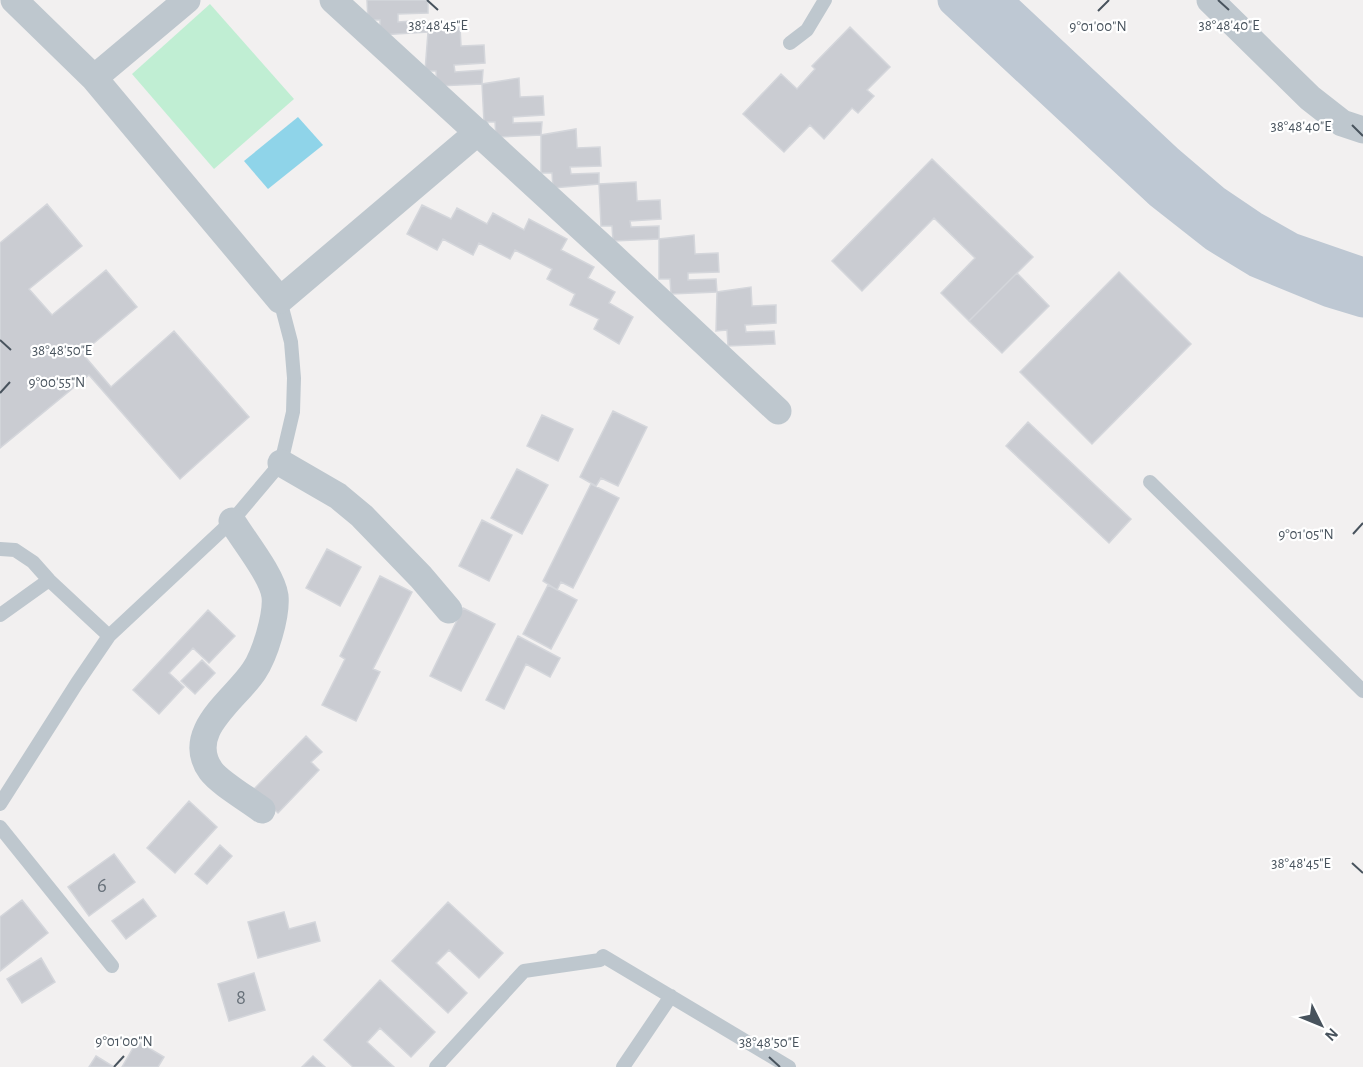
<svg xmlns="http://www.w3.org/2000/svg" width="1363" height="1067" viewBox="0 0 1363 1067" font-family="'Alegreya Sans',sans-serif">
<rect width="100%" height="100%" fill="#f2f0f0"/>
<path fill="#c0eed3" d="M210,4l84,95 -80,70 -82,-95z"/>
<path fill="#8fd4e9" d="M298,117l25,28 -55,44 -24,-28z"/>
<path fill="#caccd2" stroke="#d4d6db" stroke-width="1.5" d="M367,0h61v13l-30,1v8l28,-2 2,12 -48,3v-15h-12z
M460,27l1,19 23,-1 1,18 -31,2 1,7 28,-2 -1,14 -45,2 -1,-15h-11l3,-39z
M850,27l40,40 -23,23 7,6 -16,17 -6,-5 -28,31 -14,-14 -26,27 -41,-38 38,-40 16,15 18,-20 -3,-3z
M519,78l1,19 23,-1 1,19 -31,2v6l29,-1 -1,13 -45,2 -1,-15h-11l-2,-38z
M576,129l1,19 23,-1 1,19 -31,1 1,7 28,-1v11l-46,4 -1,-15h-11v-38z
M932,159l101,98 -64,64 -28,-28 34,-35 -41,-40 -72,73 -30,-30z
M636,182l1,19 23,-1 1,19 -31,2 1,6 28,-1v13l-46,2 -1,-15h-11l-2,-42z
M47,204l35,42 -53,43 23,26 54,-45 31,37 -55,46 29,34 63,-56 75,86 -69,62 -91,-104 -89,73v-205z
M422,205l29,14 6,-11 30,16 6,-11 31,17 5,-11 38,20 -6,11 33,17 -6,11 27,14 -6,11 24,14 -14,27 -25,-15 5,-10 -29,-14 5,-11 -28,-15 5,-10 -37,-19 -5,9 -31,-16 -6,12 -30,-16 -6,11 -30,-16z
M694,235l1,19 23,-1 1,19 -31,1v7l28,-1 1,13 -46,2 -1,-15h-11v-40z
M1119,272l72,72 -99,100 -72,-72z
M1017,273l32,33 -47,47 -33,-32z
M751,287l1,19 24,-1v18l-31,2 1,7 28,-1 1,13 -47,2 -1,-16 -11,1 1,-39z
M613,411l34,16 -29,59 -17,-8 -5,8 -16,-9z
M542,415l31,14 -15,32 -31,-15z
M1028,422l103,97 -22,24 -103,-97z
M517,469l31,16 -26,49 -31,-16z
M591,484l28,14 -46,90 -12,-6 -4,8 -14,-9z
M482,520l30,15 -23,46 -30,-15z
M327,549l34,18 -21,39 -34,-18z
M380,576l32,16 -39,77 7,3 -24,49 -34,-16 23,-46 -5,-3z
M548,585l29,15 -26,49 -28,-15z
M463,608l32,16 -34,67 -31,-15z
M208,610l27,26 -26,27 -16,-15 -24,25 15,14 -25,27 -26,-24z
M518,636l42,22 -10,19 -24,-13 -22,45 -18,-9z
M202,660l13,13 -20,21 -14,-13z
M306,736l16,16 -11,10 8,8 -41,43 -24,-24z
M189,801l28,26 -42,46 -28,-25z
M220,845l12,11 -25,28 -12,-10z
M114,854l21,28 -46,34 -21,-29z
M143,899l13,17 -30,23 -14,-18z
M22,900l26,33 -48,38v-54z
M448,902l55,51 -24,25 -30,-28 -13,13 31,30 -19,20 -56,-52z
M284,912l5,17 26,-7 5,19 -62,17 -10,-36z
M41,958l14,24 -33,21 -15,-24z
M254,973l11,37 -36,11 -11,-37z
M380,980l55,52 -24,25 -31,-29 -13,14 27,25h-41l-29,-27z
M137,1041l27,16 -6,10h-36z
M96,1056l18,11h-25z
M313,1056l12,11h-23z"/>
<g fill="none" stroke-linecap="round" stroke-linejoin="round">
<path stroke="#bec7ce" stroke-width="14" d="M790,43l17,-13 18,-30
M1150,482l213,209
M0,549l15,1 18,12 16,18 60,56
M0,615l49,-35
M0,804l77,-121 32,-47 123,-115 49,-58 12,-51 1,-34 -3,-36 -11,-42
M0,827l112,139
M436,1067l88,-96 76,-11 3,-4 186,111
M623,1067l48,-71"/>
<path stroke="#bec7ce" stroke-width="27" d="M14,0l80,78 186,222 198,-168
M333,0l277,254 168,157
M1210,0l100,98 32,25 21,7
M94,78l93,-78
M281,463l57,33 24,20 59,61 28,33
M232,521c12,20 40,54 43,75 2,19 -10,59 -21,75 -19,29 -71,61 -43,100 9,12 38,29 51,39"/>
<path stroke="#bec8d3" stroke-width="33" d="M954,0l206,192 56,44 41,25 73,30 33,10
M995,0l172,161 48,41 37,25 39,22 72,25"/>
</g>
<path fill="none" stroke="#48535d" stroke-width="2" d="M427,0l11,10M1218,0l11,10M1098,11l11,-11M1352,125l11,11M0,340l11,10M0,393l10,-11M1353,534l10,-11M1352,863l11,10M769,1057l11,10M114,1067l10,-11"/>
<g text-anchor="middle" stroke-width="4.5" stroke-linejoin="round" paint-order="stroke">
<g font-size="21" fill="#68717a">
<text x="102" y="892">6</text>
<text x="241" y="1004">8</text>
</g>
</g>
<g font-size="15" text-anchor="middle" fill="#48535d" stroke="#fff" stroke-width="4.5" stroke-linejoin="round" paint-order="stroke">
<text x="438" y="30">38°48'45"E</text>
<text x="1229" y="30">38°48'40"E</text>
<text x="1098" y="31">9°01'00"N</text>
<text x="1301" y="131">38°48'40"E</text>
<text x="62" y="355">38°48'50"E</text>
<text x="57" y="387">9°00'55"N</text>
<text x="1306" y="539">9°01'05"N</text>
<text x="1301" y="868">38°48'45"E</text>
<text x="124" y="1046">9°01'00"N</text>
<text x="769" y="1047">38°48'50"E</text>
</g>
<g transform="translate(1321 1025) rotate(133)" stroke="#ffffff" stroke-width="4.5" paint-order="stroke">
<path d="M0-4.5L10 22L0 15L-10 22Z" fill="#48535d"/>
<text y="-9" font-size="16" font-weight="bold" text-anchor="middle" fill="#48535d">N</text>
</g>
</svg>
